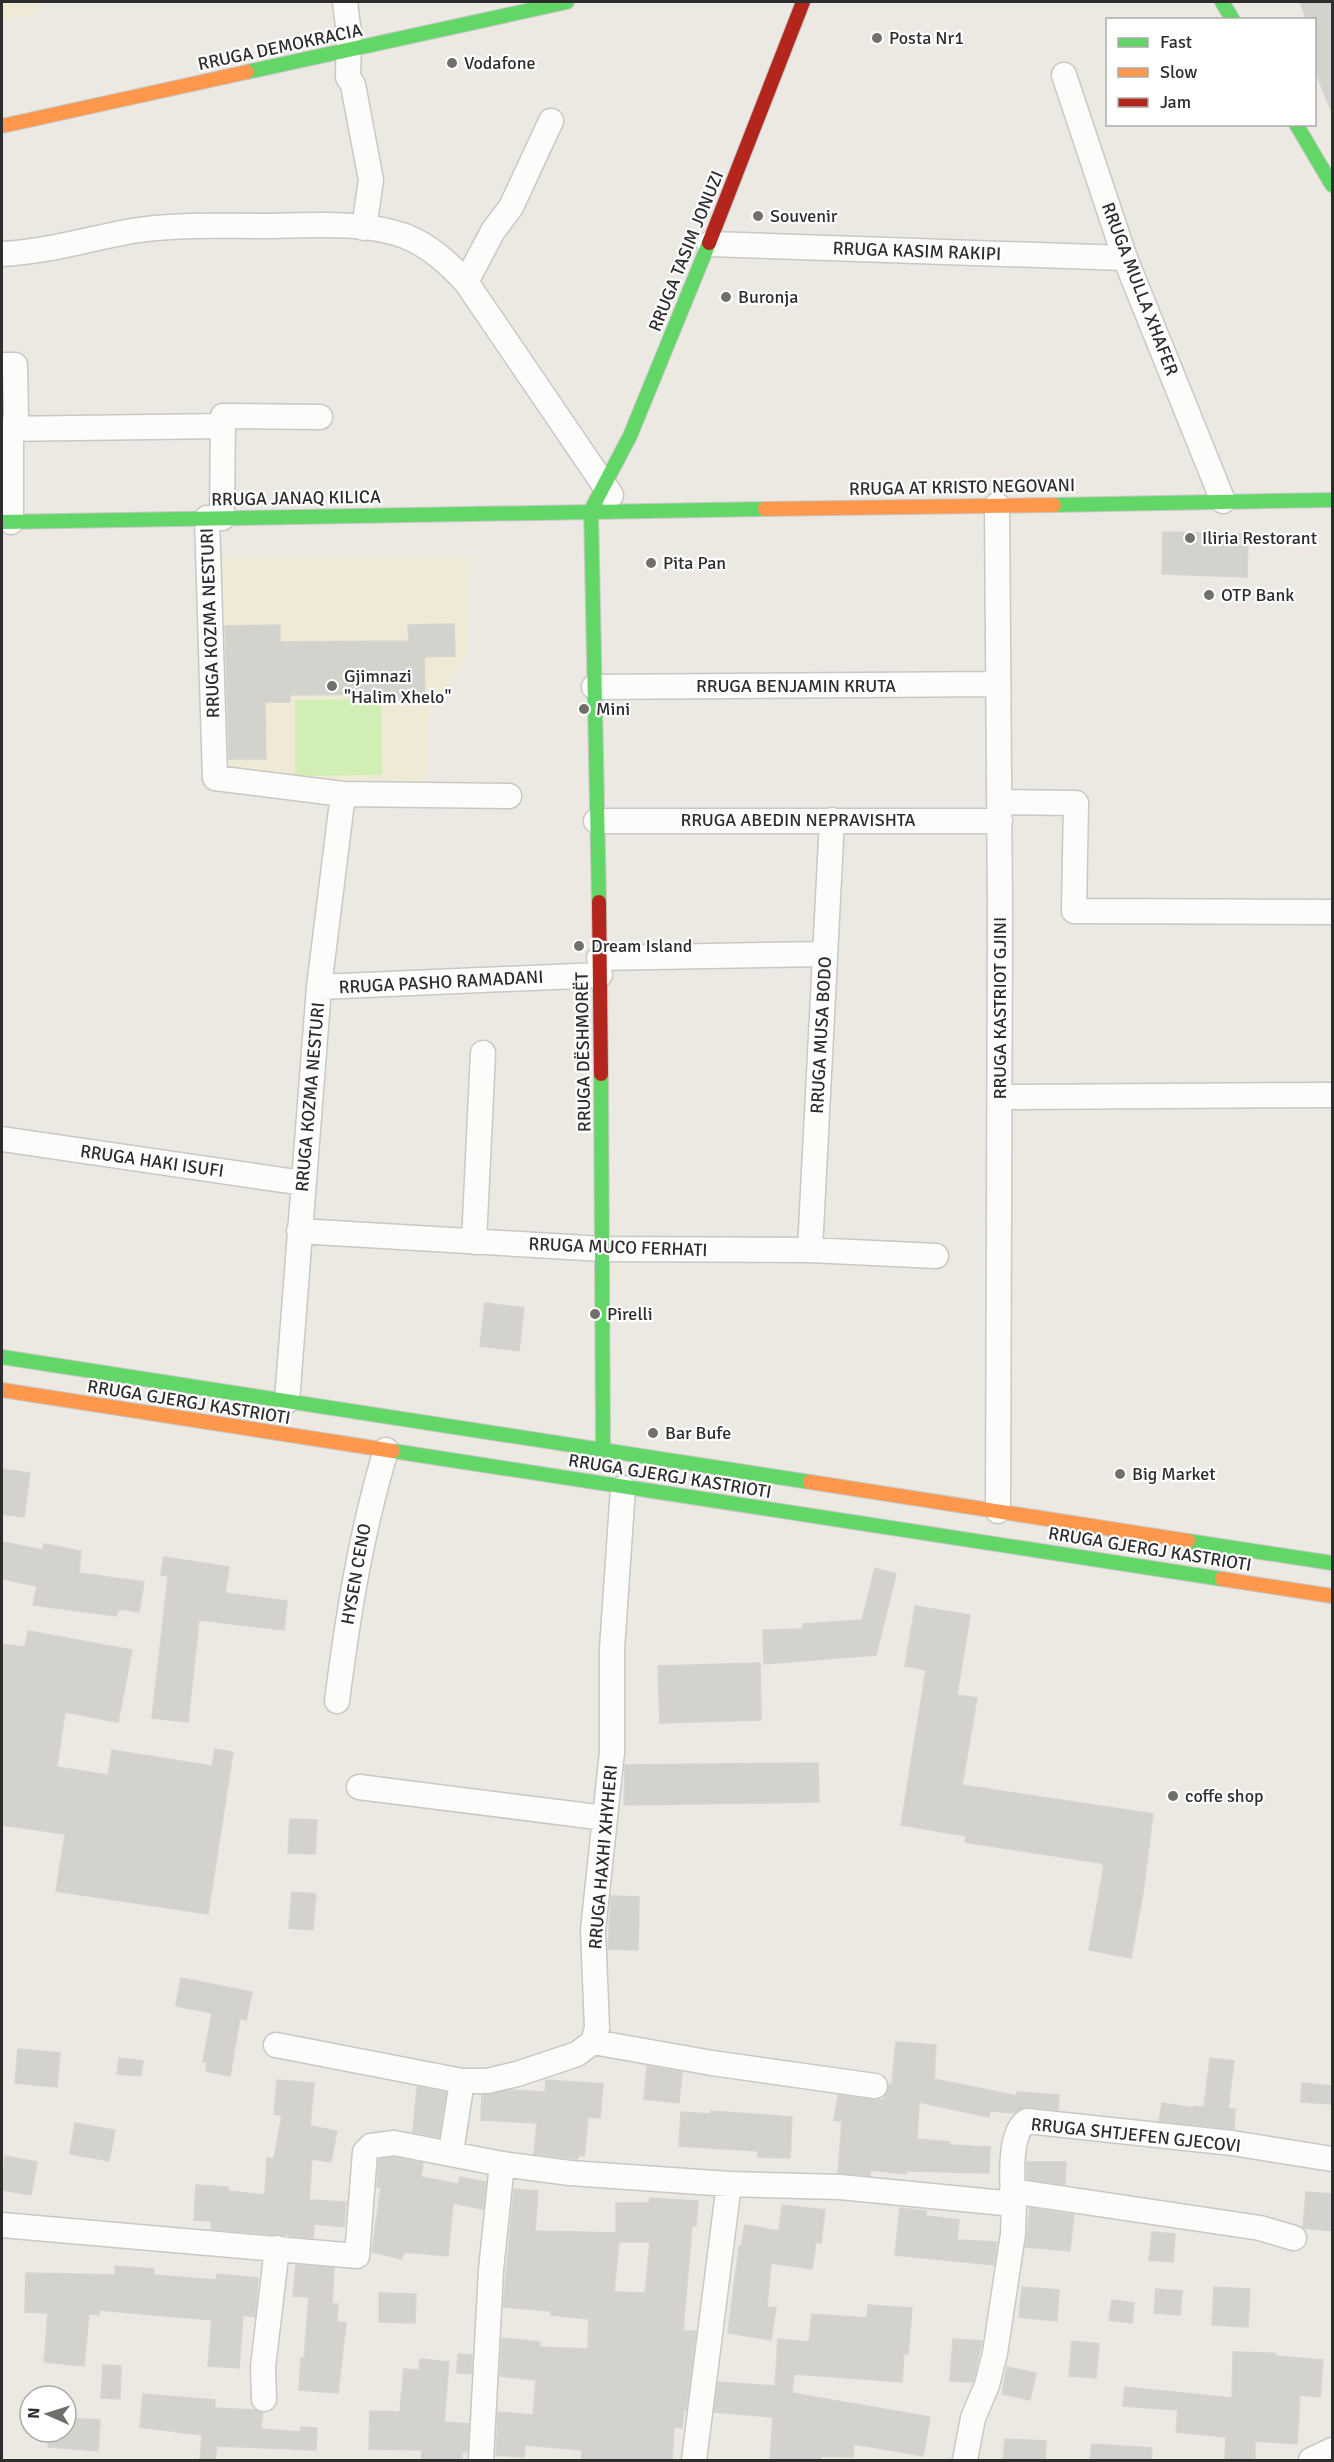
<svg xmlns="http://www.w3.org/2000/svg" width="1334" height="2462" viewBox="0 0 1334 2462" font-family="Signika,sans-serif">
<rect width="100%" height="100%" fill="#ebe9e2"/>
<path fill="#efead6" d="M2,2h34l2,10 -36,9z
M215,557h254l-2,100 -39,55 -1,75 -83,-2 -119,-17z"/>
<path fill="#d1eeb5" d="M381,699l1,76 -87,1v-76z"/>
<path fill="#d4d2cd" stroke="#d6d4ce" stroke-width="1.5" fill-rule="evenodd" d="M1300,2h32v110l-18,-43v-49h-7z
M1163,532l85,2 -1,43 -85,-3z
M454,624l1,32 -31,1 1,43h-26l-1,-6 -108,1v7h-25l1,57h-37l-4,-133 55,-1v17l129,-1 -1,-16z
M485,1303l39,5 -5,43 -39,-5z
M2,1469l28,4 -6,44 -22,-3z
M2,1542l41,8 1,-6 37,7 -2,22 65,9 -5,30 -20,-3 -3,7 -83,-11 4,-19 -35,-7z
M164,1557l65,10 -4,26 62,8 -3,29 -85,-10 -11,102 -36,-4 16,-142 -7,-1z
M875,1568l21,6 -20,81 -112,9 -1,-34 40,-1v-5l59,-4z
M915,1606l55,9 -13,80 20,3 -15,87 191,29 -10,79 -12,65 -42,-8 15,-84 -3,-3 -136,-21 1,-6 -65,-11 25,-155 -21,-4z
M28,1631l104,19 -14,72 -53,-10 -8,55 51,8 4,-25 100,16 3,-17 18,3 -25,162 -152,-23 9,-57 -63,-9v-181l23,3z
M760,1663l1,57 -101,3 -2,-57z
M818,1763l1,39 -195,3 1,-40z
M290,1819l27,1 -2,34 -27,-1z
M292,1892l24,2 -3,36 -24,-2z
M611,1896l28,1 -1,53 -30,-1z
M181,1978l71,14 -6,28 -6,-2 -10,58 -24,-5 1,-9h-4l9,-49 -36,-7z
M896,2042l40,3 -2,34 83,17v-4l42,3 -1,15 -30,-3 -13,6 -25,-2 -1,6 -70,-15 -2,37 32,3v3l41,2 -1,26 -83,-2v3l-36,-4v6l-32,-3 4,-52 -8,-1 4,-25 45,5 6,-16h3z
M18,2049l42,4 -3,34 -42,-4z
M119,2058l24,3 -2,15 -24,-2z
M1210,2058l24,3 -6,48h7l-1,20 -75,-8 3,-18 32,5v-2l10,1z
M647,2066l35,6 -3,31 -35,-4z
M277,2080l37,3 -4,43 27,5 -6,31 -19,-3 -3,41 37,2 -2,25 -30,-3 -1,14 -102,-9 1,-8 -18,-1 2,-35 32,2v4l37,4 2,-37 7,1 8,-44 -8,-1z
M546,2080l57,4 -3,34 -12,-1 -4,39 -5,-1 -1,4 -44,-5 3,-31 -56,-3 1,-25 29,-5 34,2z
M1302,2083l30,3v18l-31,-2z
M417,2087l29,5 -7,45 -26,-5z
M711,2111l81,6 -2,41 -32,-1v-6l-79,-5 2,-34 29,2z
M75,2123l40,7 -6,31 -39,-7z
M5,2156l32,6 -6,33 -29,-5z
M394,2157l29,6 -2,14 37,7 2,-7 26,5 -3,27 -30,-6 -5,53 -44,-4 -2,7 -30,-7 9,-65h-4l2,-28z
M1027,2162h39l-1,23 -38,-6z
M514,2189l24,2 -3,40 81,2v-30h33l1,-5 48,3 -2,25h-4l-9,105h13l-10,79h-2l-2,18 -8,-1 -2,33h-91l1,-10 -57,-5 -1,12 -28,-2 2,-43 35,3 3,-35 -36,-4 2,-38 38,4v5l48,2 1,-30 -38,-4v-4l-48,-4zM619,2242h31l-5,51 -31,-1z
M1306,2192l26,2v37l-29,-3z
M782,2205l43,5 -4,33 -5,-1 -4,27 -41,-6 -4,44 9,1 -5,32 -43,-7 11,-86h2l4,-22 34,6z
M900,2208l26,3v5l33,4 -2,20 40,2 -3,23 -99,-10z
M1030,2208l44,7 -4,36 -44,-4z
M1152,2232l23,2 -2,28 -24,-2z
M296,2265l38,3 -2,36h6l-1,18 9,1 -8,70 -39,-3 2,-32 3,1 5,-62 -16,-1z
M115,2266l39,3v6l62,5 1,-6 41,4 -3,39 -12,-2 -4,53 -31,-2 4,-46 -113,-10v5l-10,-1 -5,52 -40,-4 4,-49 -23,-1 1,-39 89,2z
M1022,2287l37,3 -2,31 -38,-4z
M1214,2287l36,2 -2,38 -36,-2z
M1156,2289l26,2 -2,24 -26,-2z
M379,2293l37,1 -1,29 -36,-1z
M1112,2300l22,3 -2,20 -23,-3z
M868,2305l44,3 -4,46 -4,-1 -2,29 -108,-8 -2,19 138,24 -7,39 -69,-12 -1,13 -32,-1v4h-51l3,-43 -59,-5 4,-30 57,4 3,-47 31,3 3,-28 55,4z
M953,2339l29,2 -9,41 -23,-1z
M1072,2341l27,3 -3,34 -27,-2z
M1233,2352l42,1v3l48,4 -3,37 -20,-2 -3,49 -42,-3v19h-30l1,-23 -50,-5 2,-22 -55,-4 2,-19 107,11z
M458,2354l14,1 -1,19 -14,-1z
M420,2359l29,3 -5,60 25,2 -2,28h-5v8h-41l1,-10 -53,-1 1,-38 30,1 4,-43 15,1z
M103,2365l18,1 -1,33 -19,-1z
M1007,2367l29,6 -6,27 -28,-6z
M143,2394l72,6v8l41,2 7,3 -2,16 40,3v-5l16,1 -1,22 -99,-4 -2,14h-15l2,-25 -62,-8z
M66,2418l34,2 -2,31 -50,-4 2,-15h16z
M1005,2439l41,2 -1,19h-42z
M1092,2444l60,4 -1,12h-61z"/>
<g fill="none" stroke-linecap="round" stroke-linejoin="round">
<g stroke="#c8c8c7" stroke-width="27">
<path id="street" d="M345,2l4,32 -1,43 5,8 18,95 -7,48
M1064,75l61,183 98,243
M709,244l416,14
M2,254c44,-2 86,-15 130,-23 41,-7 86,-5 128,-5 46,0 100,-6 145,10 25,10 43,27 61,46l145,213
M466,282l27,-51 18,-24 40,-86
M2,365h13l1,53 -5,18v86
M2,429l221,-3
M997,505l3,410 -2,596
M207,518l8,260 128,16 166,2
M222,518l1,-102 97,1
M594,687l404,-3
M1000,802l76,1 -2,108 258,1
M596,821h404
M599,958l226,-4
M319,987l281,-12
M1000,1097l332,-2
M2,1139l301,44
M299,1231l304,18 207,1 126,6
M474,1242l9,-189
M810,1250l22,-430
M287,1401l32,-414 24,-193
M337,1701c11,-86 24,-168 49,-251
M359,1787l246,31
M593,2042l119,21 163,23
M276,2045l186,36h25l30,-7 60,-20 16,-12 4,-14 -4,-98 19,-178v-103l11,-161
M451,2152l11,-71
M1012,2191l248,37 34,10
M1014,2204c-2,-20 -6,-73 13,-83l205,22 100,16
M2,2225l355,31 8,-104 6,-6 23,-3 108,21 68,9 159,11 111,3 174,17 -1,30 -18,119 -8,32 -14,33 -8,42
M264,2399l-1,-32 14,-119
M481,2460l10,-190 11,-106
M694,2460l35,-276
M1311,2460l21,-10"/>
</g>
<g stroke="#c8c8c7" stroke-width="16">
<path id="fast" d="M1222,2l11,18
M247,72l320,-70
M1296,124l36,61
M1054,505l278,-5
M2,522l763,-13
M599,902l-8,-392 39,-74 79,-193
M601,1074l2,376
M2,1357l808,125
M393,1451l829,128
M1188,1541l144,22"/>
</g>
<g stroke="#c8c8c7" stroke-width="16">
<path id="slow" d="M2,126l245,-54
M765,509l289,-4
M2,1390l391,61
M810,1482l378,59
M1222,1579l110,17"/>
</g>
<g stroke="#c8c8c7" stroke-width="16">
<path id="jam" d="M709,243l94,-241
M599,902l2,172"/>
</g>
<use href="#street" stroke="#fcfcfb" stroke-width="24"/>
<use href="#fast" stroke="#63d668" stroke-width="14"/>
<use href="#slow" stroke="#ff974d" stroke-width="14"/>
<use href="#jam" stroke="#b3261e" stroke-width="14"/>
</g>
<g fill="#706f6c" stroke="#fff" stroke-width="2">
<circle cx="877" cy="38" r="6"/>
<circle cx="452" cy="63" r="6"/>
<circle cx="758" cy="216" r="6"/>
<circle cx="726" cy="297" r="6"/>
<circle cx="1190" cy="538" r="6"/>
<circle cx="651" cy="563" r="6"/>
<circle cx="1209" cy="595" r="6"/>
<circle cx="332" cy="686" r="6"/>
<circle cx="584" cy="709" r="6"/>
<circle cx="579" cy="946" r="6"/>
<circle cx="595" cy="1314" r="6"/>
<circle cx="653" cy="1433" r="6"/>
<circle cx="1120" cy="1474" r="6"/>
<circle cx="1173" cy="1796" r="6"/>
</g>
<g text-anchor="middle" stroke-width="4.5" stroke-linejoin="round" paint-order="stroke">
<g font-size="18" fill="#2d2d2d" stroke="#fff" text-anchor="start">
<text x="889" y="44">Posta Nr1</text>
<text x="464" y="69">Vodafone</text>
<text x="770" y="222">Souvenir</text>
<text x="738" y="303">Buronja</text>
<text x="1202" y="544">Iliria Restorant</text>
<text x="663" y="569">Pita Pan</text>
<text x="1221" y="601">OTP Bank</text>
<text x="344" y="682">Gjimnazi<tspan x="344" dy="21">"Halim Xhelo"</tspan></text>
<text x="596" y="715">Mini</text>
<text x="591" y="952">Dream Island</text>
<text x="607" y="1320">Pirelli</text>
<text x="665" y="1439">Bar Bufe</text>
<text x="1132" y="1480">Big Market</text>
<text x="1185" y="1802">coffe shop</text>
</g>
<g font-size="18" fill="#2d2d2d" stroke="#fff">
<text transform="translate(280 47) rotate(-12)" y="6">RRUGA DEMOKRACIA</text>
<text transform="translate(686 251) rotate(-68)" y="6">RRUGA TASIM JONUZI</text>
<text transform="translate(917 251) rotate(2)" y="6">RRUGA KASIM RAKIPI</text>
<text transform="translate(1140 289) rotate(69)" y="6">RRUGA MULLA XHAFER</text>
<text transform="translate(962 487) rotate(-1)" y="6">RRUGA AT KRISTO NEGOVANI</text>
<text transform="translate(296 498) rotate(-1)" y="6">RRUGA JANAQ KILICA</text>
<text transform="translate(210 623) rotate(-92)" y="6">RRUGA KOZMA NESTURI</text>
<text x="796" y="692">RRUGA BENJAMIN KRUTA</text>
<text x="798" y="826">RRUGA ABEDIN NEPRAVISHTA</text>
<text transform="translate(441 982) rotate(-3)" y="6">RRUGA PASHO RAMADANI</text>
<text transform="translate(1000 1008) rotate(-90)" y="6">RRUGA KASTRIOT GJINI</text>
<text transform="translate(821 1035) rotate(-87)" y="6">RRUGA MUSA BODO</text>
<text transform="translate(583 1052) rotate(-91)" y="6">RRUGA DËSHMORËT</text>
<text transform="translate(310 1097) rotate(-85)" y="6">RRUGA KOZMA NESTURI</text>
<text transform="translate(152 1161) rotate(8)" y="6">RRUGA HAKI ISUFI</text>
<text transform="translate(618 1247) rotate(2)" y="6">RRUGA MUCO FERHATI</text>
<text transform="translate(189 1402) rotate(9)" y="6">RRUGA GJERGJ KASTRIOTI</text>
<text transform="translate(670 1476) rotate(9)" y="6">RRUGA GJERGJ KASTRIOTI</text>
<text transform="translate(1150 1549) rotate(9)" y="6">RRUGA GJERGJ KASTRIOTI</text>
<text transform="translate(356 1574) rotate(-80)" y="6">HYSEN CENO</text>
<text transform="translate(603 1857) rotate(-85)" y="6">RRUGA HAXHI XHYHERI</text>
<text transform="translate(1136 2135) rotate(6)" y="6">RRUGA SHTJEFEN GJECOVI</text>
</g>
</g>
<rect width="1334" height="2462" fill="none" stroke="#2d2d2d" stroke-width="6"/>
<rect x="1106" y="18" width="210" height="108" fill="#ffffff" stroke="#ababab" stroke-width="1.5"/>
<rect x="1118" y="38" width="30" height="9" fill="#63d668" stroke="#ababab" stroke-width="1.5"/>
<text x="1160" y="48" font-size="18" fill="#2d2d2d">Fast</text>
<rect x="1118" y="68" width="30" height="9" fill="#ff974d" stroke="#ababab" stroke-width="1.5"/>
<text x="1160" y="78" font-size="18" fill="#2d2d2d">Slow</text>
<rect x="1118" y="98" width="30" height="9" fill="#b3261e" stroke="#ababab" stroke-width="1.5"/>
<text x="1160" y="108" font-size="18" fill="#2d2d2d">Jam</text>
<g transform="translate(48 2414) rotate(273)"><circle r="28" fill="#ffffff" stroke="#ababab" stroke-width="1.5"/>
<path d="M0-4.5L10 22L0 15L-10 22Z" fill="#706f6c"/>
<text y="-9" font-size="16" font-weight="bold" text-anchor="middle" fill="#2d2d2d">N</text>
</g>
</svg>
